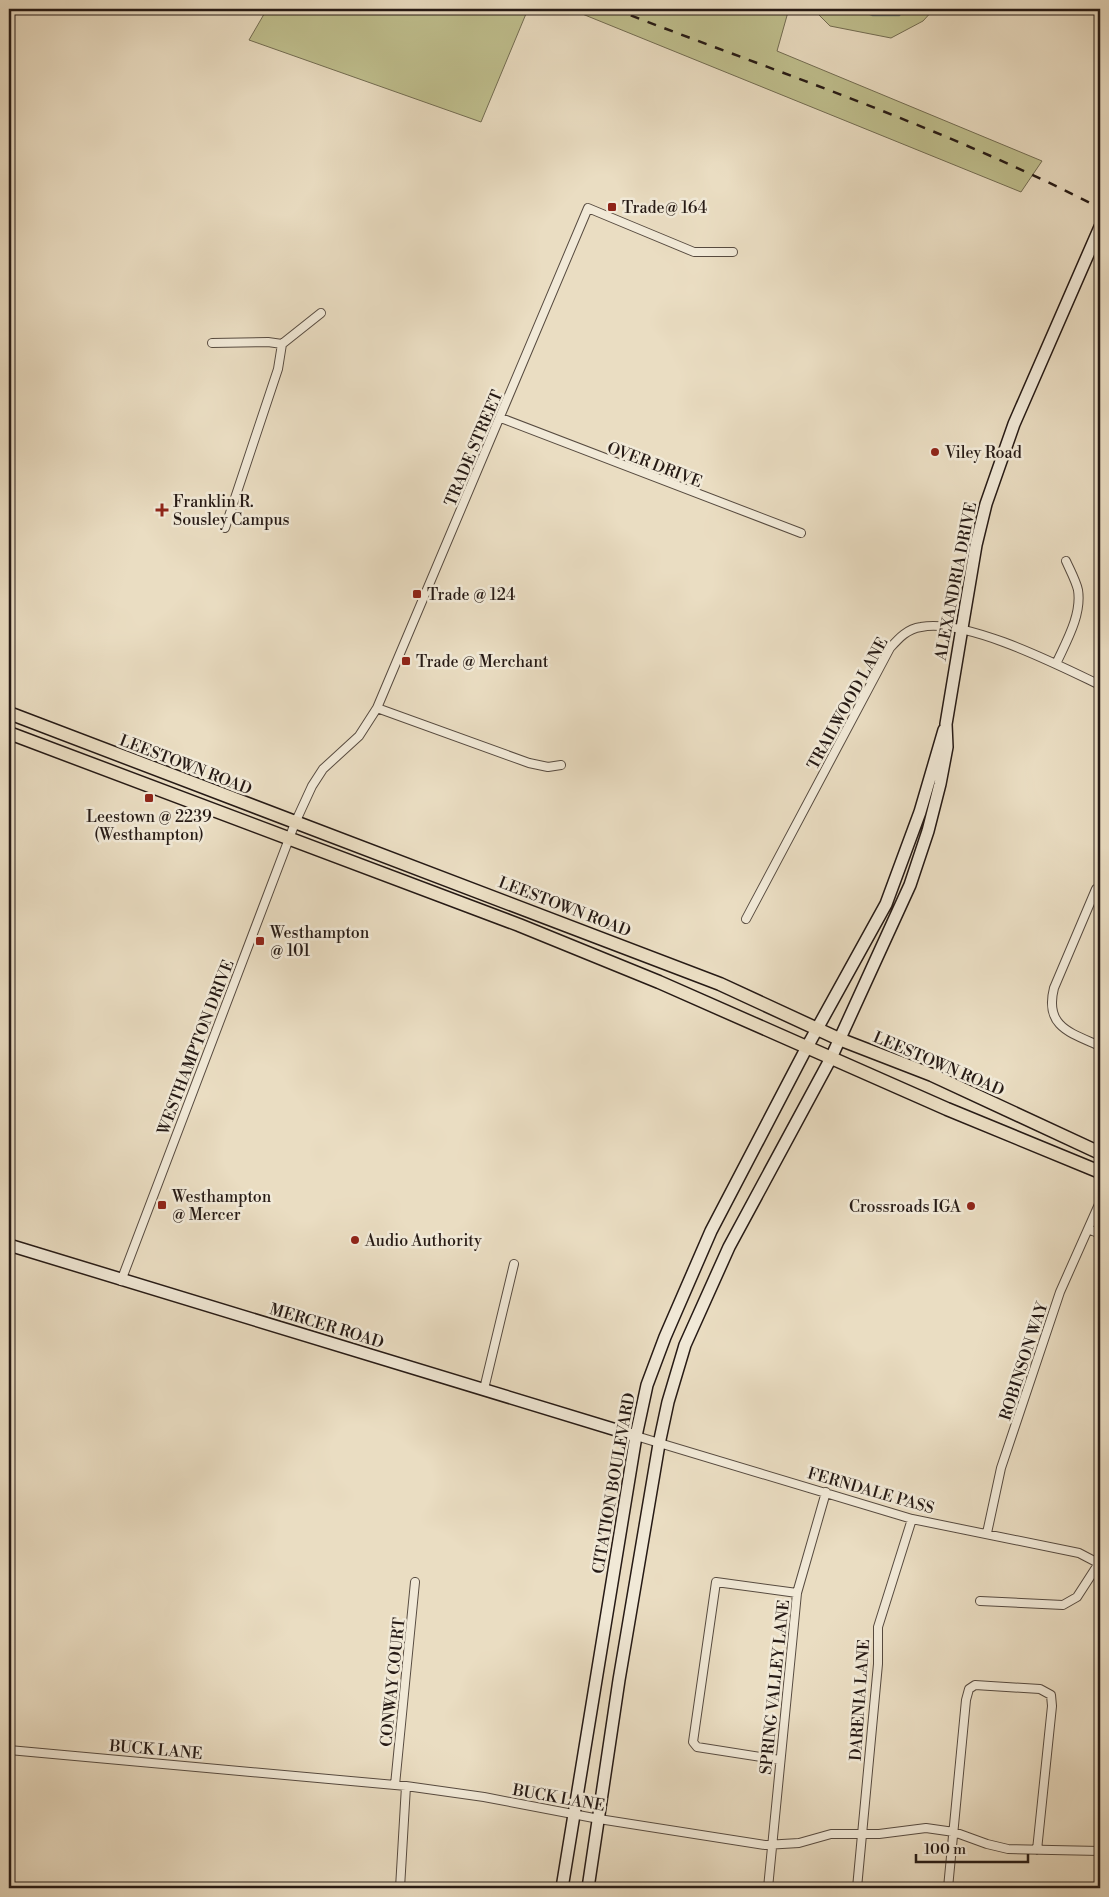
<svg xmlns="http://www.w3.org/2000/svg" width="1109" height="1897" viewBox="0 0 1109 1897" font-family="'Libre Bodoni',serif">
<rect width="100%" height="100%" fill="#eaddc2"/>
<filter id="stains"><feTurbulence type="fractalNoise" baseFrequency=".004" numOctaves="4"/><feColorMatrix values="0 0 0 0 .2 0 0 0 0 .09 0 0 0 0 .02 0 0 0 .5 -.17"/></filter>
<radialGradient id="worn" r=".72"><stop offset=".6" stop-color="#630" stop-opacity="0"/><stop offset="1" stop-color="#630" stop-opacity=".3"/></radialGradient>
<path fill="#bfbf8e" stroke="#726c52" d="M267,9h261l-47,113 -232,-82z
M570,9h364l-11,12 -32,17 -61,-12 -12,-12 -30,-2 -11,39 265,110 -21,31z"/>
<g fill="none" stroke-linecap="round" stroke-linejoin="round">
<path stroke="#6a7b76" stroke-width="2.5" d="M856,9l17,6h26l7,-6"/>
<g stroke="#574b40" stroke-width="10">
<path id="street" d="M212,343l56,-1 14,2 39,-31
M501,418l300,115
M225,528l53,-159 4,-25
M1056,664c10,-22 26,-49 22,-74 -2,-9 -8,-20 -12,-29
M377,708l152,55 19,4 13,-2
M1096,889l-42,99c-10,39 17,45 46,58
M746,919l144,-271c9,-10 17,-19 31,-21 45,-9 137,38 179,58
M1088,1229l12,5
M121,1281l174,-458 17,-37 11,-17 36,-33 18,-28 211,-500 106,44h39
M484,1389l30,-125
M636,1436l276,83 167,34 21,11
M987,1533l14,-65 59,-176 40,-90
M980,1601l83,4 14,-8 22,-34
M9,1750l397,36 78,11 115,22 166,26 34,-2 32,-9h48l47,-6 28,4 33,12 21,5 92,2
M780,1760l-83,-13 -4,-5 23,-160 81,11
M395,1785l20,-203
M400,1888l6,-102
M768,1888l29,-295 29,-101
M857,1888l21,-224v-37l34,-108
M948,1888l18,-188 3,-11 6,-4 65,4 11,6 1,11 -15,144"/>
</g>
<g stroke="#261a15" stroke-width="14">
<path id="secondary" d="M9,1245l627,191
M562,1888l74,-452 11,-51 18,-48 46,-106 96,-184 79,-143 34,-92 24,-82
M588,1888l31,-208 40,-236 9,-42 17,-57 44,-98 102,-189 79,-173 18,-54 12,-47 7,-37 -1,-23 16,-96 14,-83 10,-41 28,-80 86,-197"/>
</g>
<g stroke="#261a15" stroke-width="15">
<path id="primary" d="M9,713l711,271 119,55 93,36 168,78
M9,733l510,192 140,57 288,127 153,63"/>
</g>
<use href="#street" stroke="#f1e9d7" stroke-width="8"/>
<use href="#secondary" stroke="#f1e9d7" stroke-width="11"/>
<use href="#primary" stroke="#eaddc2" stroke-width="12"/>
<path stroke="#261a15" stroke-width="2.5" stroke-dasharray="9 9" stroke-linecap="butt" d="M614,9c163,63 331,119 486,199"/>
</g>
<g fill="#8f2418" stroke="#f1e9d7" stroke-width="2">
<rect x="607" y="202" width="10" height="10" rx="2.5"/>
<circle cx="935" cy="452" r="5"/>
<path d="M159.5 502.5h5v5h5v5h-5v5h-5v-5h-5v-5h5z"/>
<rect x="412" y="589" width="10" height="10" rx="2.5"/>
<rect x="401" y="656" width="10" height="10" rx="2.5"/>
<rect x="144" y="793" width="10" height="10" rx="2.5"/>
<rect x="255" y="936" width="10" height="10" rx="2.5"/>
<rect x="157" y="1200" width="10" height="10" rx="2.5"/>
<circle cx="971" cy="1206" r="5"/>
<circle cx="355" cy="1240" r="5"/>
</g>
<g text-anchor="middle" stroke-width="5" stroke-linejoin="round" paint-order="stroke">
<g font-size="16" fill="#261a15" stroke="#f1e9d7" text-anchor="start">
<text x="622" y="213">Trade@ 164</text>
<text x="945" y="458">Viley Road</text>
<text x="173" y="507">Franklin R.<tspan x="173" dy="18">Sousley Campus</tspan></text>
<text x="427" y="600">Trade @ 124</text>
<text x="416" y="667">Trade @ Merchant</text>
<text x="149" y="822" text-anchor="middle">Leestown @ 2239<tspan x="149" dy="18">(Westhampton)</tspan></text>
<text x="270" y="938">Westhampton<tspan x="270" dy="18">@ 101</tspan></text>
<text x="172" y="1202">Westhampton<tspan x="172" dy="18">@ Mercer</tspan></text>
<text x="961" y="1212" text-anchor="end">Crossroads IGA</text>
<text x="365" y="1246">Audio Authority</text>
</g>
<g font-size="16" fill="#261a15" stroke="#f1e9d7">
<text transform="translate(473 448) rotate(-67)" y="6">TRADE STREET</text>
<text transform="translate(655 464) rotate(21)" y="6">OVER DRIVE</text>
<text transform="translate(955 581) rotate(-79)" y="6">ALEXANDRIA DRIVE</text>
<text transform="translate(847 703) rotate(-61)" y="6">TRAILWOOD LANE</text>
<text transform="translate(186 764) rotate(21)" y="6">LEESTOWN ROAD</text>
<text transform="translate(565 906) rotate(21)" y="6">LEESTOWN ROAD</text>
<text transform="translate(195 1047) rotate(-69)" y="6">WESTHAMPTON DRIVE</text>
<text transform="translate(939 1063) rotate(23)" y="6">LEESTOWN ROAD</text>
<text transform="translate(327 1325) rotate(17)" y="6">MERCER ROAD</text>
<text transform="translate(1023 1361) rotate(-72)" y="6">ROBINSON WAY</text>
<text transform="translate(613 1483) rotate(-80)" y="6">CITATION BOULEVARD</text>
<text transform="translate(871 1490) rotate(16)" y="6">FERNDALE PASS</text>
<text transform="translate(392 1682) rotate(-84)" y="6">CONWAY COURT</text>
<text transform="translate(774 1687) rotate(-84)" y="6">SPRING VALLEY LANE</text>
<text transform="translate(859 1700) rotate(-86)" y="6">DARENIA LANE</text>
<text transform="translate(156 1749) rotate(5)" y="6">BUCK LANE</text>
<text transform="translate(559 1797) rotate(10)" y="6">BUCK LANE</text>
</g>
</g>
<rect width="1109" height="1897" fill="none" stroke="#eaddc2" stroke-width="30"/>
<rect x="10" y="10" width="1089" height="1877" fill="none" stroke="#261a15" stroke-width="2.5"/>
<rect x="15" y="15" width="1079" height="1867" fill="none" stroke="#261a15"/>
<path d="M916 1854v8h112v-8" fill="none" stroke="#261a15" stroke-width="2.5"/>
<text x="924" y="1854" font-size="15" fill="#261a15" stroke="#f1e9d7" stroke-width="4" paint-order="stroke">100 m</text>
<rect width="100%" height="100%" filter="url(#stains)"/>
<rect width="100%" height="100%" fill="url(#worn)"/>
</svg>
